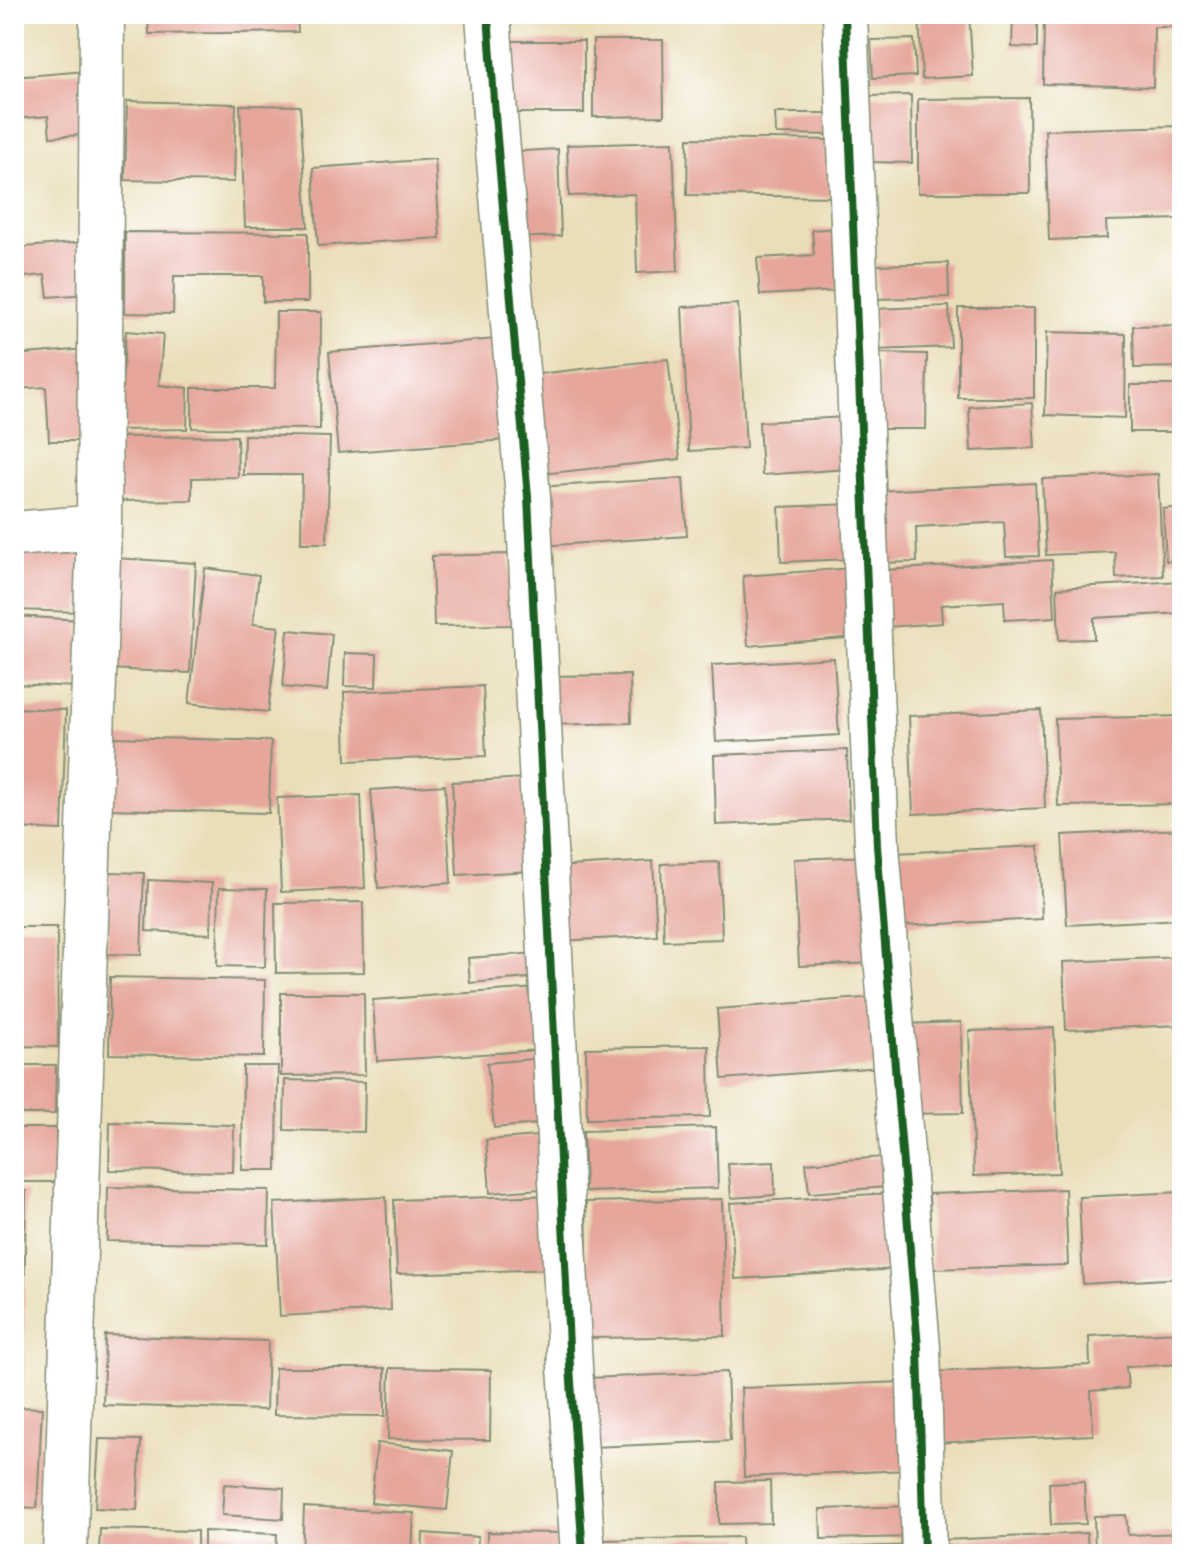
<svg xmlns="http://www.w3.org/2000/svg" width="1196" height="1568" viewBox="0 0 1196 1568" font-family="'Indie Flower',sans-serif">
<rect width="100%" height="100%" fill="#fff"/>
<filter id="ink" filterUnits="userSpaceOnUse"><feTurbulence type="fractalNoise" baseFrequency=".0125" numOctaves="2"/><feDisplacementMap in="SourceGraphic" scale="16" xChannelSelector="R" yChannelSelector="G"/><feConvolveMatrix kernelMatrix="1 2 1 2 8 2 1 2 1" color-interpolation-filters="sRGB"/></filter>
<filter id="wash" filterUnits="userSpaceOnUse"><feTurbulence type="fractalNoise" baseFrequency=".006" numOctaves="4" result="noise"/><feDisplacementMap in="SourceGraphic" scale="32" xChannelSelector="R" yChannelSelector="G"/><feGaussianBlur stdDeviation="1.8" result="paint"/><feColorMatrix in="noise" values="0 0 0 0 0 0 0 0 0 0 0 0 0 0 0 0 0 1.4 0 .05"/><feComposite in="paint" operator="in"/></filter>
<g filter="url(#wash)">
<rect width="100%" height="100%" fill="#eadeb9"/>
<g id="blocks">
<path fill="#e6a69b" d="M148,14h149l1,18 -149,2z
M919,14h50l4,62 -51,3z
M1013,14h24v34l-25,-1z
M1044,14h138v13h-28l-1,60 -110,-3z
M914,39l2,37 -43,2 -2,-38z
M593,40h70l1,76 -71,1z
M502,41h82v72h-82z
M86,71l-5,64 -31,2 -2,-21 -34,3v-42z
M911,95l1,68 -42,-1v-66z
M1029,98l1,95h-112v-94z
M127,101l109,3 -2,78 -109,-2z
M240,105l60,1 8,121h-63z
M775,113h64l-1,22 -62,-1z
M1178,126l3,93 -75,2 1,17 -58,2 -4,-110z
M688,138l151,2 -1,57 -151,-2z
M673,142l5,129 -41,2 -2,-79 -66,2 -2,-51z
M558,149l3,87 -51,2 -4,-86z
M435,159l5,79 -122,8 -5,-78z
M838,228l3,63 -81,4 -3,-37 57,-3 -2,-25z
M125,232l183,1v69h-45v-26h-89l-1,38 -48,-1z
M84,242l4,52 -40,3 -3,-22 -31,3v-30z
M948,263l1,34 -72,2 -1,-34z
M738,304l8,144 -57,3 -7,-144z
M949,306l2,41 -75,3 -2,-41z
M958,308h76v90h-76z
M276,312h45l-1,117 -128,-1v-40h83z
M1182,325v42l-48,1 -1,-42z
M126,331l37,3 -4,51 29,3 -1,41 -69,1z
M1047,332l79,2 -1,84 -80,-3z
M497,339l9,101 -168,13 -9,-101z
M86,349l2,92h-39l-3,-54 -32,2v-34z
M878,353l49,1 -1,75h-49z
M668,359l12,100 -138,15 -12,-99z
M1130,385h52v47h-52z
M1032,403l3,45 -64,3 -2,-44z
M845,417l3,52 -86,6 -3,-53z
M244,435l86,2 -3,106h-26l1,-68h-59z
M237,436l1,41 -46,1v22l-74,1 -1,-64z
M1158,474l5,102 -47,2 -1,-26 -69,3 -4,-76z
M683,478l4,58 -147,10 -3,-59z
M1035,483l4,73 -33,1 -2,-35 -88,5 1,35 -39,1 -3,-72z
M851,504l2,55 -72,3 -2,-55z
M1182,507v53l-16,1 -3,-52z
M14,551l68,2 -2,59 -66,-2z
M510,554l2,71 -78,1 -2,-70z
M114,558l82,5 -6,110 -82,-4z
M1052,560l3,57 -50,3 -1,-19 -63,4 1,18 -54,4 -4,-57z
M205,568l54,7 -6,49 26,3 -11,85 -79,-9z
M853,568l4,69 -109,9 -5,-70z
M1182,581v32l-88,5v21l-35,1 -2,-52z
M14,616l67,4 -3,67 -64,-3z
M288,630l44,4 -5,57 -44,-4z
M345,653l32,1 -1,33 -32,-1z
M834,658l5,77 -123,7 -4,-77z
M630,675l1,48 -87,2 -1,-49z
M483,686l3,70 -140,5 -2,-69z
M14,708l52,2 -4,120 -48,-2z
M1041,710l4,98 -132,6 -4,-98z
M1182,716v88l-124,2 -3,-87z
M111,737l160,4 -2,72 -160,-4z
M847,750l2,69 -133,6 -2,-70z
M528,778l5,93 -76,4 -5,-93z
M445,785l6,98 -73,5 -7,-98z
M361,795l4,93 -84,4 -4,-94z
M1182,829v90l-115,6 -5,-90z
M1039,846l3,73 -144,7 -3,-73z
M873,856l4,107 -78,3 -5,-107z
M653,861l4,75 -99,5 -5,-74z
M719,862l3,77 -58,2 -3,-77z
M109,872l35,1 -3,82 -34,-1z
M148,880l64,3 -1,51 -65,-3z
M219,888l48,1 -2,78 -48,-1z
M363,902l1,70 -88,1 -1,-70z
M17,927h40l1,120 -40,-1z
M538,953l2,24 -70,6 -2,-25z
M1182,957v68l-116,5 -3,-68z
M110,977l155,3 -1,77 -155,-3z
M536,988l4,62 -163,11 -4,-61z
M281,993h83l1,82 -84,1z
M876,997l5,70 -159,12 -5,-70z
M961,1022l2,91 -57,1 -2,-90z
M1054,1028l5,145 -85,3 -5,-145z
M709,1046l1,71 -123,2 -1,-71z
M542,1058l6,65 -54,5 -7,-65z
M21,1065h35l-1,49h-34z
M243,1066h35l-1,104h-35z
M285,1080l80,2 -1,50 -80,-2z
M110,1122l124,3 -1,47 -124,-2z
M716,1127l2,61 -133,4 -2,-61z
M14,1128h42v54h-42z
M550,1135l4,53 -64,5 -4,-53z
M883,1157l3,30 -77,6 -3,-30z
M774,1162l1,33 -44,3 -3,-34z
M108,1187l161,3 -1,54 -161,-3z
M1065,1189l3,76 -136,4 -3,-75z
M14,1191h12l-3,191h-9z
M1182,1192v86l-99,6 -4,-87z
M891,1193l5,76 -161,10 -5,-76z
M556,1195l3,74 -162,5 -3,-74z
M386,1197l5,113 -111,6 -6,-113z
M722,1199l3,137 -136,2 -3,-136z
M1182,1332v32l-56,3 2,21 -37,3 2,44 -159,8 -4,-71 160,-7 -1,-29z
M105,1335l163,6 -2,69 -163,-5z
M275,1368h110v48l-111,-1z
M390,1368l101,2 -1,70 -102,-1z
M727,1372l3,69 -138,6 -3,-69z
M904,1382l4,88 -164,7 -3,-89z
M14,1407l28,1 -5,100 -23,-1z
M99,1439l42,1 -4,70 -42,-2z
M377,1443l76,8 -6,59 -76,-7z
M770,1481l1,42 -52,1v-42z
M1084,1481l2,43 -35,1 -2,-42z
M224,1484l60,4 -1,31 -61,-4z
M914,1506l1,31 -94,2 -1,-30z
M304,1507l110,6 -2,41h-110z
M1126,1515l2,20 54,-2v21h-87l-1,-38z
M100,1529l97,2v23h-98z
M204,1531l73,3 -1,20h-72z
M487,1532l81,1v21h-81z
M423,1533l55,4 -1,17h-55z
M1087,1533l1,21h-143v-14z
M741,1537l1,17h-139l-1,-14z
M911,1545v9h-159l-1,-3z"/>
</g>
</g>
<g filter="url(#ink)">
<use href="#blocks" fill-opacity="0" stroke="#848e76" stroke-width="2"/>
<g fill="none" stroke-linecap="round" stroke-linejoin="round">
<g stroke="#848e76" stroke-width="47">
<path id="street" d="M488,14l7,101 33,382 42,870 13,187
M845,14l32,832 41,502 6,206
M14,534l85,-7
M65,1554l34,-1027 3,-513"/>
</g>
<use href="#street" stroke="#fff" stroke-width="44"/>
<g stroke="#fff" stroke-width="13">
<path id="cycleway" d="M488,14l7,101 33,382 42,870 13,187
M845,14l32,832 41,502 6,206"/>
</g>
<use href="#cycleway" stroke="#1b5e20" stroke-width="8"/>
</g>
</g>
<rect width="1196" height="1568" fill="none" stroke="#fff" stroke-width="48"/>
</svg>
